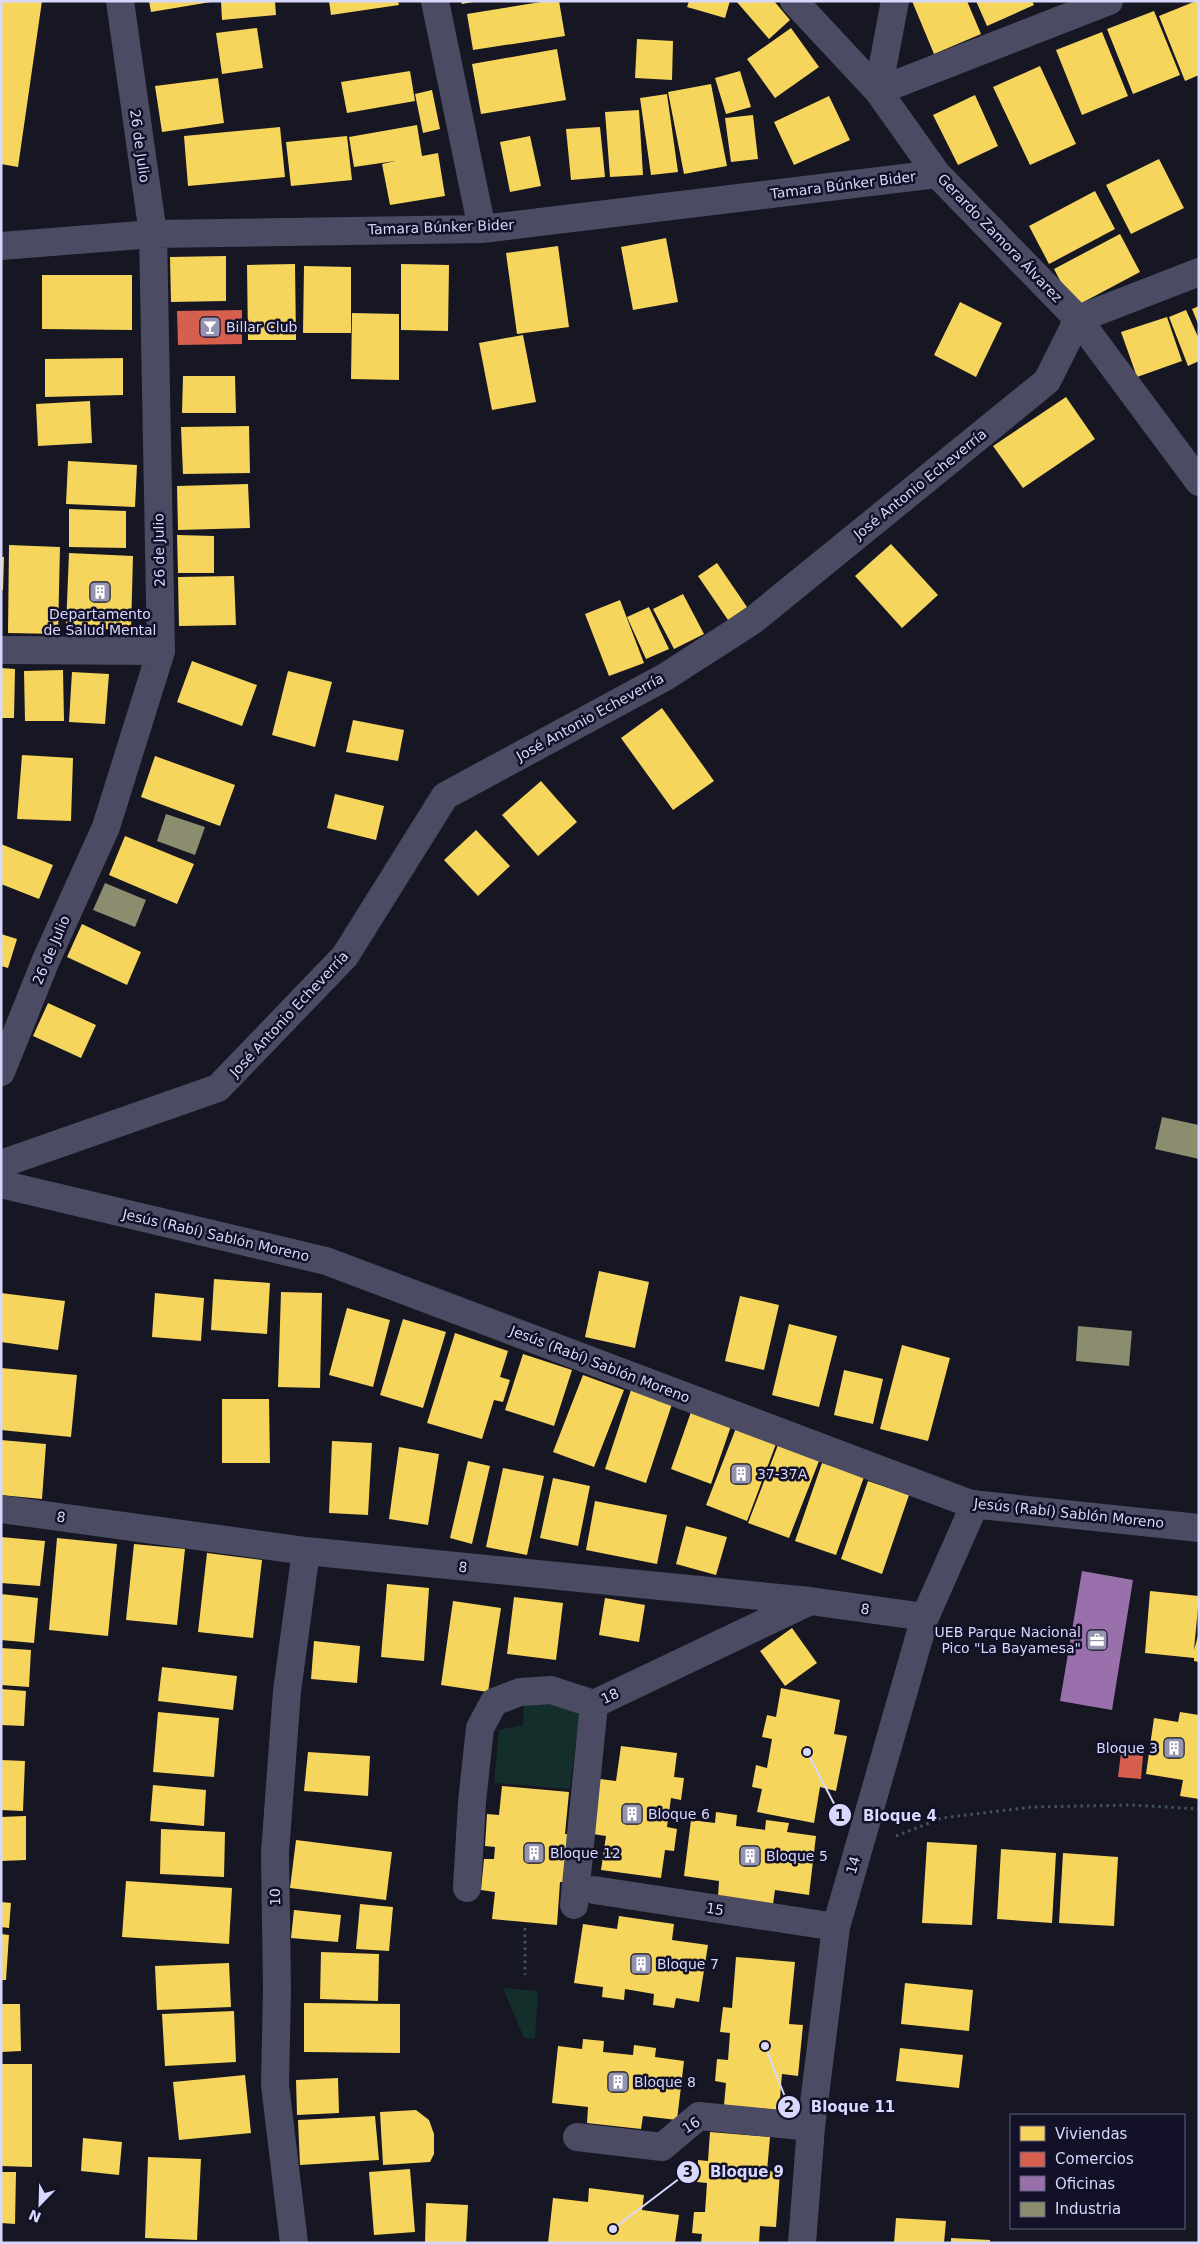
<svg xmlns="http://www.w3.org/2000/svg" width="1200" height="2244" viewBox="0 0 1200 2244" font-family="'DejaVu Sans',sans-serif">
<rect width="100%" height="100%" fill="#171623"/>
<path fill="#142e2c" d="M524,1702h37l19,7 -10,80 -76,-6 5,-53 24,-5z
M503,1988l35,3 -3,48 -11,-1z"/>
<path fill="#f6d55c" d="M1,1h41l-24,166 -17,-3z
M149,1h62v1l-60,10z
M221,1h54l1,14 -54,5z
M329,1h69l1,4 -68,10z
M461,1h12v1l-11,2z
M547,1h12l6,35 -92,14 -6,-36z
M689,1h41l-5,17 -38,-11z
M736,1h38l16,19 -21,19z
M912,1h55l14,33 -47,20z
M976,1h56l2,4 -47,21z
M1196,1h3v74l-14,6 -26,-65z
M1154,11l26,64 -47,19 -26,-65z
M257,28l6,40 -41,6 -6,-41z
M791,28l28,39 -44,31 -28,-39z
M1102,32l26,64 -46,19 -26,-65z
M637,39l36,2 -1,39 -37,-2z
M557,49l9,51 -85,14 -9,-50z
M1040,66l36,78 -46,21 -37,-78z
M410,71l5,30 -68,12 -6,-31z
M740,71l11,36 -25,7 -11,-36z
M218,78l6,45 -62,9 -7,-46z
M711,84l16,82 -43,8 -16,-82z
M432,90l8,39 -17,4 -8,-39z
M667,94l11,78 -27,3 -11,-77z
M975,95l23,51 -40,19 -25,-50z
M829,96l21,44 -56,25 -20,-43z
M639,110l4,65 -33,2 -5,-65z
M753,115l5,44 -27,3 -6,-44z
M417,125l5,31 16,-3 7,43 -55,9 -8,-41 13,-3 -41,6 -5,-30z
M280,127l5,50 -97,9 -4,-50z
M600,127l5,50 -34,3 -5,-51z
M347,136l5,44 -61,6 -5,-44z
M530,136l11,50 -31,6 -10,-50z
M1159,159l25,49 -53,26 -25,-49z
M1095,191l20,38 -66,35 -20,-38z
M1120,234l20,38 -66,35 -20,-38z
M666,238l12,64 -45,8 -12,-63z
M558,246l11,81 -52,7 -11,-81z
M226,256v45l-55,1 -1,-45z
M295,264l1,76h-48l-1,-75z
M401,264l48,1 -1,66 -47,-1z
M304,266l47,1v66h-48z
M42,275h90v55l-90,-1z
M960,302l42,21 -26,54 -42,-22z
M1199,306v20l-7,-17z
M1186,310l13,29v22l-11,5 -19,-49z
M352,313l47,1v66l-48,-1z
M1167,317l15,44 -45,16 -16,-45z
M523,335l13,67 -44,8 -13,-67z
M123,358v37l-78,2v-38z
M183,376h52l1,37h-54z
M1066,397l29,42 -72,49 -30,-42z
M90,401l2,42 -54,3 -2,-42z
M249,426l1,47 -67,1 -2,-47z
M68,461l69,4 -2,42 -69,-3z
M248,484l2,44 -72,2 -1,-44z
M69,509l57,2v37l-57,-1z
M177,535l37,1v37h-36z
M891,544l47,51 -36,33 -47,-52z
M9,545l51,2 -2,87 -50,-1z
M69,553l64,3 -2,74 -65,-2z
M1,557h3l-1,33h-2z
M717,563l30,44 -19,13 -30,-44z
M234,576l2,49 -57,1 -1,-49z
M683,594l21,40 -30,15 -21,-40z
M620,600l24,63 -35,13 -24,-62z
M649,607l20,42 -23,10 -19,-42z
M192,661l65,24 -15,41 -65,-24z
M1,668l14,1 -1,49h-13z
M63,670l1,51h-39l-1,-50z
M288,671l44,11 -17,65 -43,-12z
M72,672l37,2 -4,50 -36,-2z
M662,708l52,73 -41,29 -52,-72z
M353,720l51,10 -6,31 -52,-9z
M22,755l51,3 -2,63 -54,-2z
M155,756l80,29 -15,41 -79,-29z
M541,781l36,41 -39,34 -36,-41z
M335,794l49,12 -8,34 -49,-12z
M476,830l34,36 -32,30 -34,-36z
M125,836l69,28 -17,40 -68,-29z
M1,844l52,21 -14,34 -38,-15z
M82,924l59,28 -14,33 -60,-28z
M1,934l16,5 -9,29 -7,-2z
M48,1003l48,22 -15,33 -48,-22z
M599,1271l50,11 -14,66 -50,-11z
M214,1279l56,4 -3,51 -56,-4z
M281,1292l41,1 -2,95 -42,-1z
M1,1293l64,8 -7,49 -57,-8z
M155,1293l49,5 -3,43 -49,-4z
M740,1296l39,9 -15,65 -39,-9z
M347,1308l43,12 -17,67 -44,-12z
M403,1319l43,13 -23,76 -43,-13z
M789,1324l48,12 -18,71 -47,-12z
M455,1333l53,18 -8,26 10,3 -7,22 -9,-2 -12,39 -55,-16z
M902,1345l48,13 -22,83 -48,-12z
M523,1354l49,16 -18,56 -49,-16z
M1,1368l76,7 -6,62 -70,-7z
M844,1370l39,9 -10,45 -39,-9z
M583,1375l41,15 -30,77 -41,-15z
M631,1390l41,14 -26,79 -41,-14z
M222,1399h47l1,64h-48z
M691,1412l40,14 -20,58 -40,-15z
M736,1428l40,16 -29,77 -41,-16z
M1,1440l45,4 -4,55 -41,-4z
M332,1441l40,2 -4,72 -39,-2z
M778,1445l41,16 -30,77 -41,-15z
M399,1447l40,7 -11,71 -39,-6z
M468,1461l22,5 -18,78 -22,-6z
M822,1463l42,14 -28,78 -41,-14z
M503,1468l41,8 -17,79 -41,-8z
M553,1478l37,8 -12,60 -38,-8z
M868,1481l41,14 -27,79 -41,-15z
M595,1501l72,14 -10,49 -71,-14z
M686,1526l41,11 -11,38 -40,-11z
M1,1537l44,4 -5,45 -39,-3z
M57,1538l60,6 -9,92 -59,-6z
M134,1544l51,5 -8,76 -51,-5z
M207,1553l55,7 -9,78 -55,-6z
M387,1584l42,4 -5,73 -43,-4z
M1150,1591l49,5 -5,54 5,-18v30l-5,-1v-3l-49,-5z
M1,1594l37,4 -4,45 -33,-3z
M514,1597l49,6 -7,57 -49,-6z
M605,1598l40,7 -6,37 -40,-7z
M453,1601l48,7 -13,84 -47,-7z
M792,1628l25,35 -32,23 -25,-35z
M314,1641l46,5 -3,37 -46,-4z
M1,1648l30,2 -2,37 -28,-2z
M162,1667l75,9 -4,34 -75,-9z
M781,1688l59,12 -6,34 13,2 -11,55 -16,-4 -6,36 -57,-11 5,-23 -10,-2 4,-22 11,3 5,-29 -10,-2 5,-22 9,2z
M1,1689l25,2 -2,35 -23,-1z
M158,1712l61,6 -5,59 -61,-5z
M1180,1712l19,3v84l-19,-3 3,-16 -37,-6 8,-56 24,4z
M621,1746l56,7 -3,24 10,1 -3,22 -10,-2 -4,29 10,2 -3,22 -9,-1 -4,28 -60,-8 5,-34 -13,-2 7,-55 16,2z
M308,1752l62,4 -2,40 -64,-5z
M1,1760l24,1 -2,50 -22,-1z
M153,1785l53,5 -2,36 -54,-5z
M502,1786l67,6 -4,42h9l-3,49 -11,-1 -3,43 -65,-6 3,-27 -14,-2 3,-31h10l1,-12 -10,-1 2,-32 12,1z
M716,1812l21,3 -1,11 29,4 1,-10 23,3 -2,9 29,4 -7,59 -34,-5 -2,14 -55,-7 1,-16 -35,-5 7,-56 24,3z
M26,1816v44l-25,1v-44z
M161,1829l64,3 -1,45 -64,-3z
M296,1840l96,12 -6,48 -96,-12z
M927,1842l50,3 -5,80 -50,-2z
M1001,1849l55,4 -4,70 -55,-4z
M1063,1853l55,4 -4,69 -55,-3z
M126,1881l106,7 -3,56 -107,-7z
M1,1902l10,1 -2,25 -8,-1z
M360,1904l33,3 -4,44 -33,-2z
M294,1910l47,5 -3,27 -47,-4z
M619,1916l55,8 -2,16 36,5 -9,57 -23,-4 -2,10 -21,-3 1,-11 -29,-5 -1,11 -22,-3 1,-10 -29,-4 9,-59 34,5z
M1,1934l8,1 -3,45h-5z
M321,1952l58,2 -1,47 -58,-2z
M736,1957l59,5 -6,62 14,1 -5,51 -16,-2 -3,36 -55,-5 2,-22 -11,-2 2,-22 11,1 2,-27 -10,-1 3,-25 9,1z
M229,1963l2,44 -74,3 -2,-44z
M905,1983l68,7 -4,41 -68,-7z
M304,2003l96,1v49l-96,-1z
M1,2004h19l1,47 -20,1z
M234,2011l2,51 -71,4 -3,-52z
M583,2039l21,2 -1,11 30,3 1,-10 22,3 -1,9 29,4 -7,59 -34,-4 -2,13 -54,-6 1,-16 -36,-4 6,-57 24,3z
M900,2048l63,7 -4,33 -63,-7z
M1,2064h31v103l-31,-1z
M245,2075l6,58 -72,7 -6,-58z
M338,2078l1,35 -42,2 -1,-35z
M416,2110l13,10 5,14v20l-4,8 -47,3 -3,-53z
M375,2116l4,44 -79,5 -2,-45z
M710,2132l60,5 -3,34 13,1 -4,55 -16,-1 -1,17h-58l1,-9 -10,-1 2,-21h11l2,-29 -10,-1 1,-22 10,1z
M83,2138l39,4 -3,33 -38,-4z
M148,2157l53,2 -4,81 -52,-2z
M410,2169l5,63 -41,3 -5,-63z
M1,2172h15l-1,52 -14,-1z
M589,2188l55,7 -2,15 37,5 -4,28h-127l5,-45 35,4z
M426,2203l42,2 -2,38h-41z
M896,2218l50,3 -2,22h-50z
M951,2238l39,2v3h-39z"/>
<path fill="#d6604d" d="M242,310v34l-64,1 -1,-34z
M1121,1753l22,3 -2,23 -23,-2z"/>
<path fill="#9970ab" d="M1082,1571l51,9 -21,130 -52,-9z"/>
<path fill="#8c8c6e" d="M166,814l39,13 -10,28 -38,-14z
M105,883l41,17 -11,27 -42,-17z
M1162,1117l37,8v34l-44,-10z
M1078,1326l54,5 -3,35 -53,-5z"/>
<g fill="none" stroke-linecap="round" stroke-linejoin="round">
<path stroke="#44525d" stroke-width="3" stroke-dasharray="2.5 4" stroke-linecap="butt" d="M896,1836l46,-18 90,-11 100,-2 67,4
M525,1928v47"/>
<path stroke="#4b4c63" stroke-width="28" d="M435,1l47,228
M794,1l84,90 59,83 141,145 121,163
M878,91l231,-90
M878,91l17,-90
M1,246l152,-12 329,-5 455,-55
M1,650l160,1
M1,1072l45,-112 60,-133 55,-176 -8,-417 -33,-233
M1,1164l217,-76 127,-132 100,-160 220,-119 87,-56 295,-240 31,-62 121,-47
M1,1184l325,77 645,243 228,24
M1,1509l305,42 504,50 115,16
M467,1888l5,-86 8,-74 14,-26 26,-10 31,-2 43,14
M594,1890l242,37
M574,1905l20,-201 216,-103
M577,2137l85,10 37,-31 112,11
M294,2243l-19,-158 2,-95 -2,-137 12,-162 19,-140
M802,2243l9,-116 25,-200 89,-310 50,-113"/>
</g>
<defs>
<g id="bar-square" transform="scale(1.125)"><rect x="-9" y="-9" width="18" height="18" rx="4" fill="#9494b1" stroke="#121128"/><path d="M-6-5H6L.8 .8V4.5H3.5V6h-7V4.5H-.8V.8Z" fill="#fff"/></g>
<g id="building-square" transform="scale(1.125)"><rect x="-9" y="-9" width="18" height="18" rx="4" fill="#9494b1" stroke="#121128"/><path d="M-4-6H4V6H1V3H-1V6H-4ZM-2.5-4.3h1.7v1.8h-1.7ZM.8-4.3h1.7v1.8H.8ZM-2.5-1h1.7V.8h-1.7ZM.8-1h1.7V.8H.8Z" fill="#fff"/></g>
<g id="office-square" transform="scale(1.125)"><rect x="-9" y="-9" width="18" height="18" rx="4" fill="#9494b1" stroke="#121128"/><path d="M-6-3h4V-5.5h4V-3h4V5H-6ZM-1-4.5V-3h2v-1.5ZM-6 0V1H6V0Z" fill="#fff"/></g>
</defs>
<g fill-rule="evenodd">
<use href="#bar-square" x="210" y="327"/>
<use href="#building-square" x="100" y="592"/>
<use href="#building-square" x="741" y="1474"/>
<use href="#office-square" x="1097" y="1640"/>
<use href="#building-square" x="1174" y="1748"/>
<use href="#building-square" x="632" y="1814"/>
<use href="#building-square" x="534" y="1853"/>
<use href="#building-square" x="750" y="1856"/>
<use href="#building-square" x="641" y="1964"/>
<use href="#building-square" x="618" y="2082"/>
</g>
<g text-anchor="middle" stroke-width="5" stroke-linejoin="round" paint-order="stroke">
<g font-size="14" fill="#d8d8fe" stroke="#121128">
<text transform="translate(140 146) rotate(82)" y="5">26 de Julio</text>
<text transform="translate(843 185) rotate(-7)" y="5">Tamara Búnker Bider</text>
<text transform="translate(441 227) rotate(-2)" y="5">Tamara Búnker Bider</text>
<text transform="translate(1000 238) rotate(46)" y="5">Gerardo Zamora Álvarez</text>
<text transform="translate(920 484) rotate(-39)" y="5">José Antonio Echeverría</text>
<text transform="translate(159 550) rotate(-91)" y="5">26 de Julio</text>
<text transform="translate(590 717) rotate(-29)" y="5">José Antonio Echeverría</text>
<text transform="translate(51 950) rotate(-67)" y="5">26 de Julio</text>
<text transform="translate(289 1014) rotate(-47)" y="5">José Antonio Echeverría</text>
<text transform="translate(216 1235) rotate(13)" y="5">Jesús (Rabí) Sablón Moreno</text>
<text transform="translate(600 1364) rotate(21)" y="5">Jesús (Rabí) Sablón Moreno</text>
<text transform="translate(1069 1513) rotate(6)" y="5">Jesús (Rabí) Sablón Moreno</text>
<text transform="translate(61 1517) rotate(8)" y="5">8</text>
<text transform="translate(463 1567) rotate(6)" y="5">8</text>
<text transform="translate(865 1609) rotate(8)" y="5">8</text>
<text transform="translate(610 1696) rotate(-25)" y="5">18</text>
<text transform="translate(853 1865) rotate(-74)" y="5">14</text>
<text transform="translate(275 1897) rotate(-91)" y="5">10</text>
<text transform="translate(715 1909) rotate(9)" y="5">15</text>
<text transform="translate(691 2125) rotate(-33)" y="5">16</text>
</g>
<g font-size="14" fill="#d8d8fe" stroke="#121128" text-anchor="start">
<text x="226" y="332">Billar Club</text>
<text x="100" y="619" text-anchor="middle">Departamento<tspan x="100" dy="16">de Salud Mental</tspan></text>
<text x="757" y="1479">37-37A</text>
<text x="1081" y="1637" text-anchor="end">UEB Parque Nacional<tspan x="1081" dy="16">Pico "La Bayamesa"</tspan></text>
<text x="1158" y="1753" text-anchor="end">Bloque 3</text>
<text x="648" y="1819">Bloque 6</text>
<text x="550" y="1858">Bloque 12</text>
<text x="766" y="1861">Bloque 5</text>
<text x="657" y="1969">Bloque 7</text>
<text x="634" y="2087">Bloque 8</text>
</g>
</g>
<path fill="none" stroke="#d8d8fe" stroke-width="2" d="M807 1752L840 1815M765 2046L789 2107M613 2229L688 2172"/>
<g fill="#d8d8fe" stroke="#121128" stroke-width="2">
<circle cx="807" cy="1752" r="5"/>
<circle cx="765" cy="2046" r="5"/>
<circle cx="613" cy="2229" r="5"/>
<circle cx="840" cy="1815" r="12"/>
<circle cx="789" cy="2107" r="12"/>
<circle cx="688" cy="2172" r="12"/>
</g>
<g font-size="15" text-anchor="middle" font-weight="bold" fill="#111">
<text x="840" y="1821">1</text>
<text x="789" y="2112">2</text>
<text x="688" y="2177">3</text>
</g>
<g font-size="15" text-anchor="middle" font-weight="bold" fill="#d8d8fe" stroke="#121128" stroke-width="5" stroke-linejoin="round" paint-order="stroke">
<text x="900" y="1821">Bloque 4</text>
<text x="853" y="2112">Bloque 11</text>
<text x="747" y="2177">Bloque 9</text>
</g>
<rect width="1200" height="2244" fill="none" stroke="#d8d8fe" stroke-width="5"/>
<rect x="1010" y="2114" width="175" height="115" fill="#121128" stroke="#61617e"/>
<rect x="1020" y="2126" width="25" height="15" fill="#f6d55c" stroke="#61617e"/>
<text x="1055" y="2139" font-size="15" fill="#d8d8fe">Viviendas</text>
<rect x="1020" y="2152" width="25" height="15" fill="#d6604d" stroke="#61617e"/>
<text x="1055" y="2164" font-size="15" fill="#d8d8fe">Comercios</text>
<rect x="1020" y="2176" width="25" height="15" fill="#9970ab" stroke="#61617e"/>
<text x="1055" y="2189" font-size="15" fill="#d8d8fe">Oficinas</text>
<rect x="1020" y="2202" width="25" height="15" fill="#8c8c6e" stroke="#61617e"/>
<text x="1055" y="2214" font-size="15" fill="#d8d8fe">Industria</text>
<g transform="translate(40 2204) rotate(203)" stroke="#121128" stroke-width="4" paint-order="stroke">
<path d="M0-4L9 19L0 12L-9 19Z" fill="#d8d8fe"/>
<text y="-8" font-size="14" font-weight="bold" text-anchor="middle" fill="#d8d8fe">N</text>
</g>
</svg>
